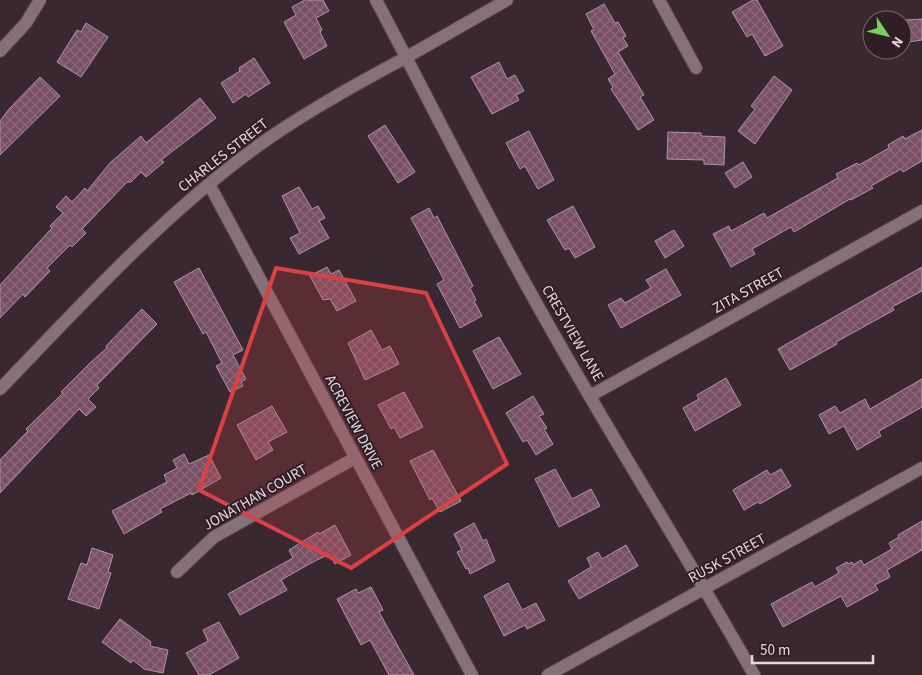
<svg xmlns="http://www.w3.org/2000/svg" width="922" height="675" viewBox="0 0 922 675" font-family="'Source Sans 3',sans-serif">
<defs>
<pattern id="building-cross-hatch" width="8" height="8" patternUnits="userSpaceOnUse" patternTransform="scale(1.25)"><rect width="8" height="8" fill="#794f64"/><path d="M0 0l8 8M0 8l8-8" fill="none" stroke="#8c687a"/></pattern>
</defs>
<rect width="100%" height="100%" fill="#3a2831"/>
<path fill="url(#building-cross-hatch)" stroke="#ae96a1" d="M305,0h18l6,11 -13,7 6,12 -2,2 7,14 -23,13 -20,-37 12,-7 -4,-8z
M753,0h4l26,46 -18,10 -13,-22 -5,3 -15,-25z
M604,4l11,19 3,-1 8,14 -3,2 5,8 -10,6 26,43 -4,2 14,23 -16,10 -27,-41 2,-2 -5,-8 7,-5 -24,-43 3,-1 -8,-16z
M922,19v21l-14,2 -2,-22z
M86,23l22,14 -27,40 -24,-15 20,-32 4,2z
M254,58l16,25 -22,14 -2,-3 -13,9 -12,-20 19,-12 -1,-3z
M499,62l8,17 8,-4 9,16 -8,4 3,5 -27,14 -21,-37z
M774,76l18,14 -37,54 -17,-13 17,-22 -4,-3z
M40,77l20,19 -60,59v-34l9,-12z
M200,98l16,20 -55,42 3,2 -18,15 -5,-5 -10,10h-4l-45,47 4,4 -14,14 -2,-2 -23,23 3,3 -25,26 -2,-3 -23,24v-33l52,-57 -2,-2 13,-13 -7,-6 10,-11 6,6 13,-14 2,3 23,-28 31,-27 5,7z
M385,125l30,47 -17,11 -30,-47z
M922,130v31l-19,11 -2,-3 -30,17 2,2 -22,12 -1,-1 -56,33 -3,-5 -39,22 3,5 -24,13 -18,-33 16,-8 2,5 33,-18 3,5 71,-40 -2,-4 21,-11 2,2 30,-17 -1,-3 15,-9 2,3z
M529,131l25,49 -16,9 -13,-23 -5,3 -14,-26z
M668,132l33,1v3l24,1 -1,28 -20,-1v-4l-37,-1z
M743,162l9,15 -17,11 -10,-15z
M299,187l13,22 6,-3 7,12 -6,3 10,17 -30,16 -9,-16 10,-5 -18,-37z
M573,206l22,41 -20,11 -6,-10 -4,2 -18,-30z
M429,208l5,10 3,-2 36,70 -3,2 6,12 -2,1 8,15 -22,12 -23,-44 7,-4 -33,-62z
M674,230l10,16 -19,12 -10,-17z
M327,267l4,7 8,-4 17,31 -19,10 -7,-12 -7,1 -13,-24z
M922,267v24l-30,16 2,3 -58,32 1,2 -47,26 -12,-21z
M199,268l44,82 -10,5 13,24 -5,3 2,4 -13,6 -14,-26 6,-3 -16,-31 -3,2 -29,-52z
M666,269l15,26 -60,33 -13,-23 13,-7 4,5 26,-15 -5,-8z
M142,309l15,15 -60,61 2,3 -11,11 8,8 -10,9 -7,-7 -79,84v-33l28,-29 -2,-2 37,-36 -2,-1 30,-30 16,-14 -1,-2z
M371,330l11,20 8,-4 9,18 -34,16 -17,-37z
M499,337l22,37 -28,15 -20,-38z
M726,378l15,27 -46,26 -12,-23 16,-9 -2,-4z
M922,379v28l-41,23 -2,2 2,4 -24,14 -13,-24 -15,8 -10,-19 16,-9 5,7 25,-14 5,10z
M404,392l19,35 -23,11 -6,-11 -3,2 -13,-24z
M533,396l11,18 -5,2 8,12 -3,1 9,15 -17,11 -9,-15 -4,2 -17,-29z
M272,406l15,26 -19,10 5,8 -17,10 -19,-35z
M433,450l28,51 -21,11 -8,-14 -2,2 -20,-39z
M184,454l5,10 20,-9 12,23 -29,17 -1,-2 -31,16 2,3 -38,22 -12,-23 55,-29 -3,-7 13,-7 -4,-8z
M555,469l17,30 19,-10 9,17 -41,21 -24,-48z
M781,469l10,17 -31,18 -2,-2 -14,8 -11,-20 34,-20 3,5z
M922,521v29l-35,20 3,7 -15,8 3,5 -31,17 -6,-11 -58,31 -12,-23 41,-22 3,5 24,-14 -3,-5 11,-6 1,2 4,-2 1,3 8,-5 3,5 28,-16 -3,-6 10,-6 -1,-2z
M474,523l9,18 3,-2 9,22 -25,13 -2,-6 -2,1 -9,-17 5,-2 -8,-16z
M335,525l16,30 -16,9 -6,-10 -16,8 -32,18 6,10 -47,25 -12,-21 65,-36 -4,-8 29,-18 1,2z
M626,545l12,21 -59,33 -11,-18 23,-14 -4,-9 11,-6 4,7z
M92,548l21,7 -5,17 3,1 -12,36 -31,-10 13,-36 6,2z
M508,583l14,27 14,-7 9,17 -18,9 -2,-4 -21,11 -20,-40z
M371,587l12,23 -4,2 35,63h-25l-19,-35 -9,5 -24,-46 19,-10 2,4z
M120,619l31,23 -1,4 18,4 -5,23 -19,-4 -11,-9 -2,3 -29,-21z
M219,622l20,36 -30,17h-10l-13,-22 22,-12 -5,-11z"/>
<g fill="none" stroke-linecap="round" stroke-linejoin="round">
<g stroke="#54444b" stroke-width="14">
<path id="street" d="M376,0c53,100 103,201 158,299 70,127 149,249 220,376
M659,0l37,68
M0,51l26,-28 14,-23
M209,184l263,491
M0,389c83,-86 164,-176 262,-246 45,-32 94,-59 143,-85 34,-19 68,-39 102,-58
M590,396l332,-185
M177,572l37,-35 141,-79
M548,675l374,-207"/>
</g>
<use href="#street" stroke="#86707a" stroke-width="12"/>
</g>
<path fill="#d84243" fill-opacity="0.2" stroke="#d84243" stroke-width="4" stroke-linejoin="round" d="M276,268l150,25 81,171 -156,104 -152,-78z"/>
<g text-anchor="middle" stroke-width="4" stroke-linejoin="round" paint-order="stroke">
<g font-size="15" fill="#e4d7dd" stroke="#301e27">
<text transform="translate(223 155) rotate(-38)" y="5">CHARLES STREET</text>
<text transform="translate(748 290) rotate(-29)" y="5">ZITA STREET</text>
<text transform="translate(573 333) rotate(60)" y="5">CRESTVIEW LANE</text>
<text transform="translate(354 422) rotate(62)" y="5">ACREVIEW DRIVE</text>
<text transform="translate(255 497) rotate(-30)" y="5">JONATHAN COURT</text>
<text transform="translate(727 558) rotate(-29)" y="5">RUSK STREET</text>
</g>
</g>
<g transform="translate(887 35) rotate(125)"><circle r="24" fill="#301e27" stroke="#786870"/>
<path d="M0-4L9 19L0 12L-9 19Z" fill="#77d259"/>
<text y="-8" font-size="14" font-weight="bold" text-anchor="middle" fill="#e4d7dd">N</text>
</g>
<path d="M752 655v8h121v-8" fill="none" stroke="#e4d7dd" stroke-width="2.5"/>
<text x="760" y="655" font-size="15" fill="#e4d7dd" stroke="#301e27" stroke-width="4" paint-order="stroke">50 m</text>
</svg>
